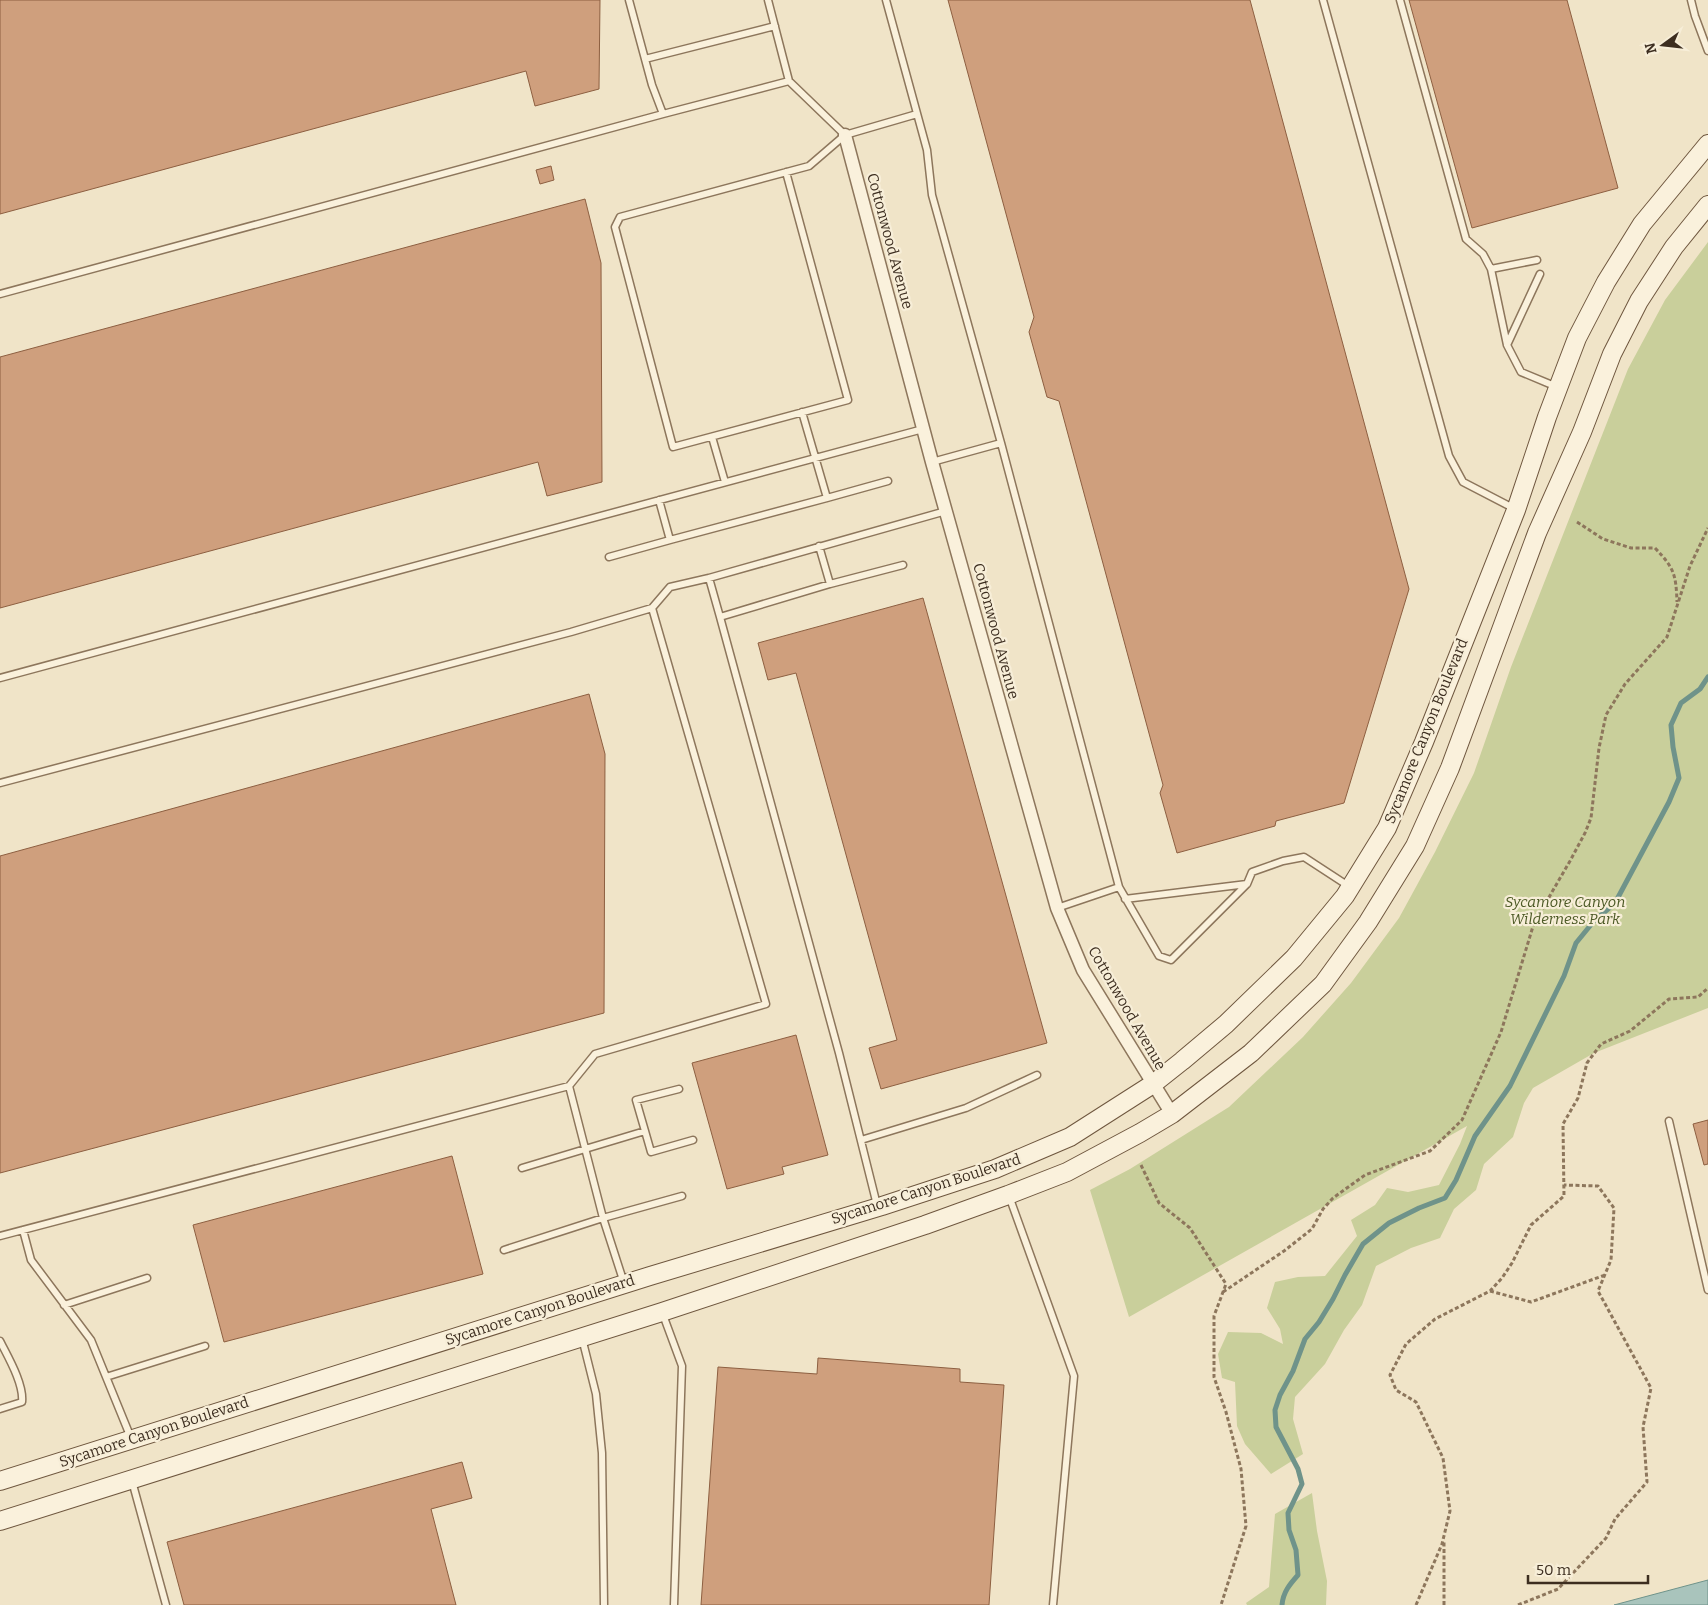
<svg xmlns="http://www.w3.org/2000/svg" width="1708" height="1605" viewBox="0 0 1708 1605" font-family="Bitter,serif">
<rect width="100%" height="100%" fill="#f0e4c8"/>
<path fill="#c9cf9b" d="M1708,242v766l-114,45 -61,35 -9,15 -11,34 -29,27 -8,26 -22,19 -14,29 -29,10 -35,18 -14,39 -18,25 -19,34 -30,33 -2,22 10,35 -32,20 -26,-30 -8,-18 -2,-44 -13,-4 -4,-24 10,-22 33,1 22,11 -3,-15 -13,-21 8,-26 23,-5 27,-1 32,-40 -6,-16 24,-15 12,-17 21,4 31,-7 21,-41 7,-18 -338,191 -39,-127 40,-21 99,-62 74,-70 48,-54 48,-65 36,-66 39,-79 37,-106 117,-298 37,-69z
M1312,1493l5,38 10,50 -1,24h-79l-1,-2 23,-16 6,-73z"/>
<path fill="#a9c4bc" stroke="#6f938a" d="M1708,1580v25h-94z"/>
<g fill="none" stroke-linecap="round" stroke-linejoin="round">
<path stroke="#6f938a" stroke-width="5" d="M1282,1605c1,-13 8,-21 16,-30l-2,-25 -7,-20 -1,-17 14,-29 -4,-15 -22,-42 -1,-17 5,-15 13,-24 12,-32 14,-17 14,-23 12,-24 18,-31 26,-21 30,-15 26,-10 11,-18 19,-44 35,-50 54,-110 12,-33 18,-22 21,-18 54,-101 10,-24 -6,-31 -2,-22 10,-22 19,-14 8,-12"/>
</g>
<path fill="#cf9f7d" stroke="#8d5f41" d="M0,0h600l-1,89 -64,17 -9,-35 -526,143z
M948,0h302l159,589 -65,214 -68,18 -1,5 -98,27 -17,-60 3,-8 -104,-384 -12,-4 -18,-65 5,-15z
M1409,0h158l51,188 -146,40z
M551,166l3,14 -14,4 -4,-14z
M585,199l16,64 1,219 -55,14 -9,-34 -538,146v-251z
M923,598l124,445 -166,46 -12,-41 28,-8 -101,-367 -28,7 -10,-37z
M589,694l16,60 -1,259 -604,160v-317z
M796,1035l32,120 -46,12 2,7 -57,15 -35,-126z
M1708,1120v44l-4,1 -11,-41z
M452,1156l31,118 -259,68 -31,-117z
M818,1358l142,11v13l44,3 -15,220h-288l17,-238 99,7z
M462,1462l10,36 -41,11 25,96h-272l-17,-63z"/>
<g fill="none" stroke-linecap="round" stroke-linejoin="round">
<g stroke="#8d765c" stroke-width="9">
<path id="service" d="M768,0l21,81 56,54
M886,0l41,150 5,45 69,248
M1323,0l126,456 14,26 52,27
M1400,0l66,239 17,15 8,15 16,76 14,27 36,15
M1691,0l4,16 13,35
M645,59l130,-33
M663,114l126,-33
M786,172l62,228 -175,47 -58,-220 5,-10 189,-51 36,-31 72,-21
M1491,269l46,-9
M0,294l663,-180 -11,-29 -23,-85
M1507,345l33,-71
M712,437l13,45
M932,462l69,-19 118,444 40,69 12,4 76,-76 5,-12 31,-11 21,-4 46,30
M827,498l61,-17
M659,500l11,40 157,-42 -25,-86
M819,546l11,38 73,-19
M609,557l61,-17
M830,584l-110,33 -11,-39 237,-67
M720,617l119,436 38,152
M0,678l923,-249
M0,783l571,-151 81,-24
M1125,899l122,-15
M1057,908l62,-21
M1669,1121l39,169
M645,1131l6,21 42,-12
M861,1140l105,-32 71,-33
M522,1168l123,-37 -9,-31 43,-11
M1009,1196l65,180 -21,229
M23,1230l8,30 60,80 40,98
M0,1236l569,-150
M504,1250l99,-32 79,-22
M624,1283l-21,-65 -34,-132 26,-32 171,-50 -114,-396 18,-21 39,-9
M64,1305l83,-27
M662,1312l20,54 -8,239
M582,1338l14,56 6,59 2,152
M0,1341c8,16 24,43 22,61l-22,7
M106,1377l99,-31
M132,1481l34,124"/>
</g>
<g stroke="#8d765c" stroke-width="15">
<path id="minor" d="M845,135l87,327 125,446 26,62 89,144"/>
</g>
<g stroke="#6f573f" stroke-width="20">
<path id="secondary" d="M0,1481l650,-205 232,-70 113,-37 75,-32 83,-53 29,-23 44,-37 68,-66 51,-62 42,-68 37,-86 92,-232 31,-93 30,-79 29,-56 36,-58 66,-80
M0,1521l662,-209 263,-87 83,-30 59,-23 73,-39 32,-19 79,-61 72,-69 45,-62 47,-76 35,-78 87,-235 45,-101 30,-78 27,-53 35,-54 34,-42"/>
</g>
<path stroke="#8d765c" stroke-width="3" stroke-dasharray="4 2.5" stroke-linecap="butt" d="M1577,522l26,17 28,9h24c19,20 21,26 22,54
M1141,1165l18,38 31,25 36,56 -12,32v61l12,35 15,57 5,57 -25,79
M1490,1291l41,11 74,-27
M1223,1292l61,-41 28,-22 11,-20 10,-11 32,-23 65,-24 32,-31 39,-88 33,-109 36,-62 15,-28 6,-15 8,-70 7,-33 19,-31 42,-47 23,-71 18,-38
M1416,1605l26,-61 8,-33 -7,-53 -27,-56 -20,-12 -6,-15 16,-31 29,-25 55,-28 12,-13 10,-15 19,-38 33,-29 -1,-72 15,-26 9,-35 14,-19 29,-13 39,-32 29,-2 10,-9
M1444,1605v-64
M1518,1605l40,-16 48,-51 9,-19 32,-37 -4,-55 8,-39 -53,-97 13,-31 3,-52 -16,-22 -34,-1"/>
<use href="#service" stroke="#faf1dc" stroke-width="6"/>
<use href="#minor" stroke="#faf1dc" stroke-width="12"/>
<use href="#secondary" stroke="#faf1dc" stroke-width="18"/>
</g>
<g text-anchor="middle" stroke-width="4.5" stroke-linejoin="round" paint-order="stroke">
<g font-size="15" fill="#3d2e20" stroke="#f7eed8">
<text transform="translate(890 241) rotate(75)" y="5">Cottonwood Avenue</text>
<text transform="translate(996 631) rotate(75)" y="5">Cottonwood Avenue</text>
<text transform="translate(1426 731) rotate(-68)" y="5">Sycamore Canyon Boulevard</text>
<text transform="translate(1127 1008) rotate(60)" y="5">Cottonwood Avenue</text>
<text transform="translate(926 1189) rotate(-18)" y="5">Sycamore Canyon Boulevard</text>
<text transform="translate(540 1310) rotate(-18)" y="5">Sycamore Canyon Boulevard</text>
<text transform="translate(154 1432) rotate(-18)" y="5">Sycamore Canyon Boulevard</text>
</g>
<g font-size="15" font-style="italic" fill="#4d5a26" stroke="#f7eed8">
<text x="1565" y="907">Sycamore Canyon<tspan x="1565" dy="17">Wilderness Park</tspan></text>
</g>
</g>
<g transform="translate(1663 45) rotate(255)" stroke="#f7eed8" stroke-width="4" paint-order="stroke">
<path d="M0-4L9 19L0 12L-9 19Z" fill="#3d2e20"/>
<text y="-8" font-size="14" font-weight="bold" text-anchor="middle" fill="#3d2e20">N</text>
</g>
<path d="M1528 1575v8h120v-8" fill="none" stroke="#3d2e20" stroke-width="2.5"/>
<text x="1536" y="1575" font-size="15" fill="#3d2e20" stroke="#f7eed8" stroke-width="4" paint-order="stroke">50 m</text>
</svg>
